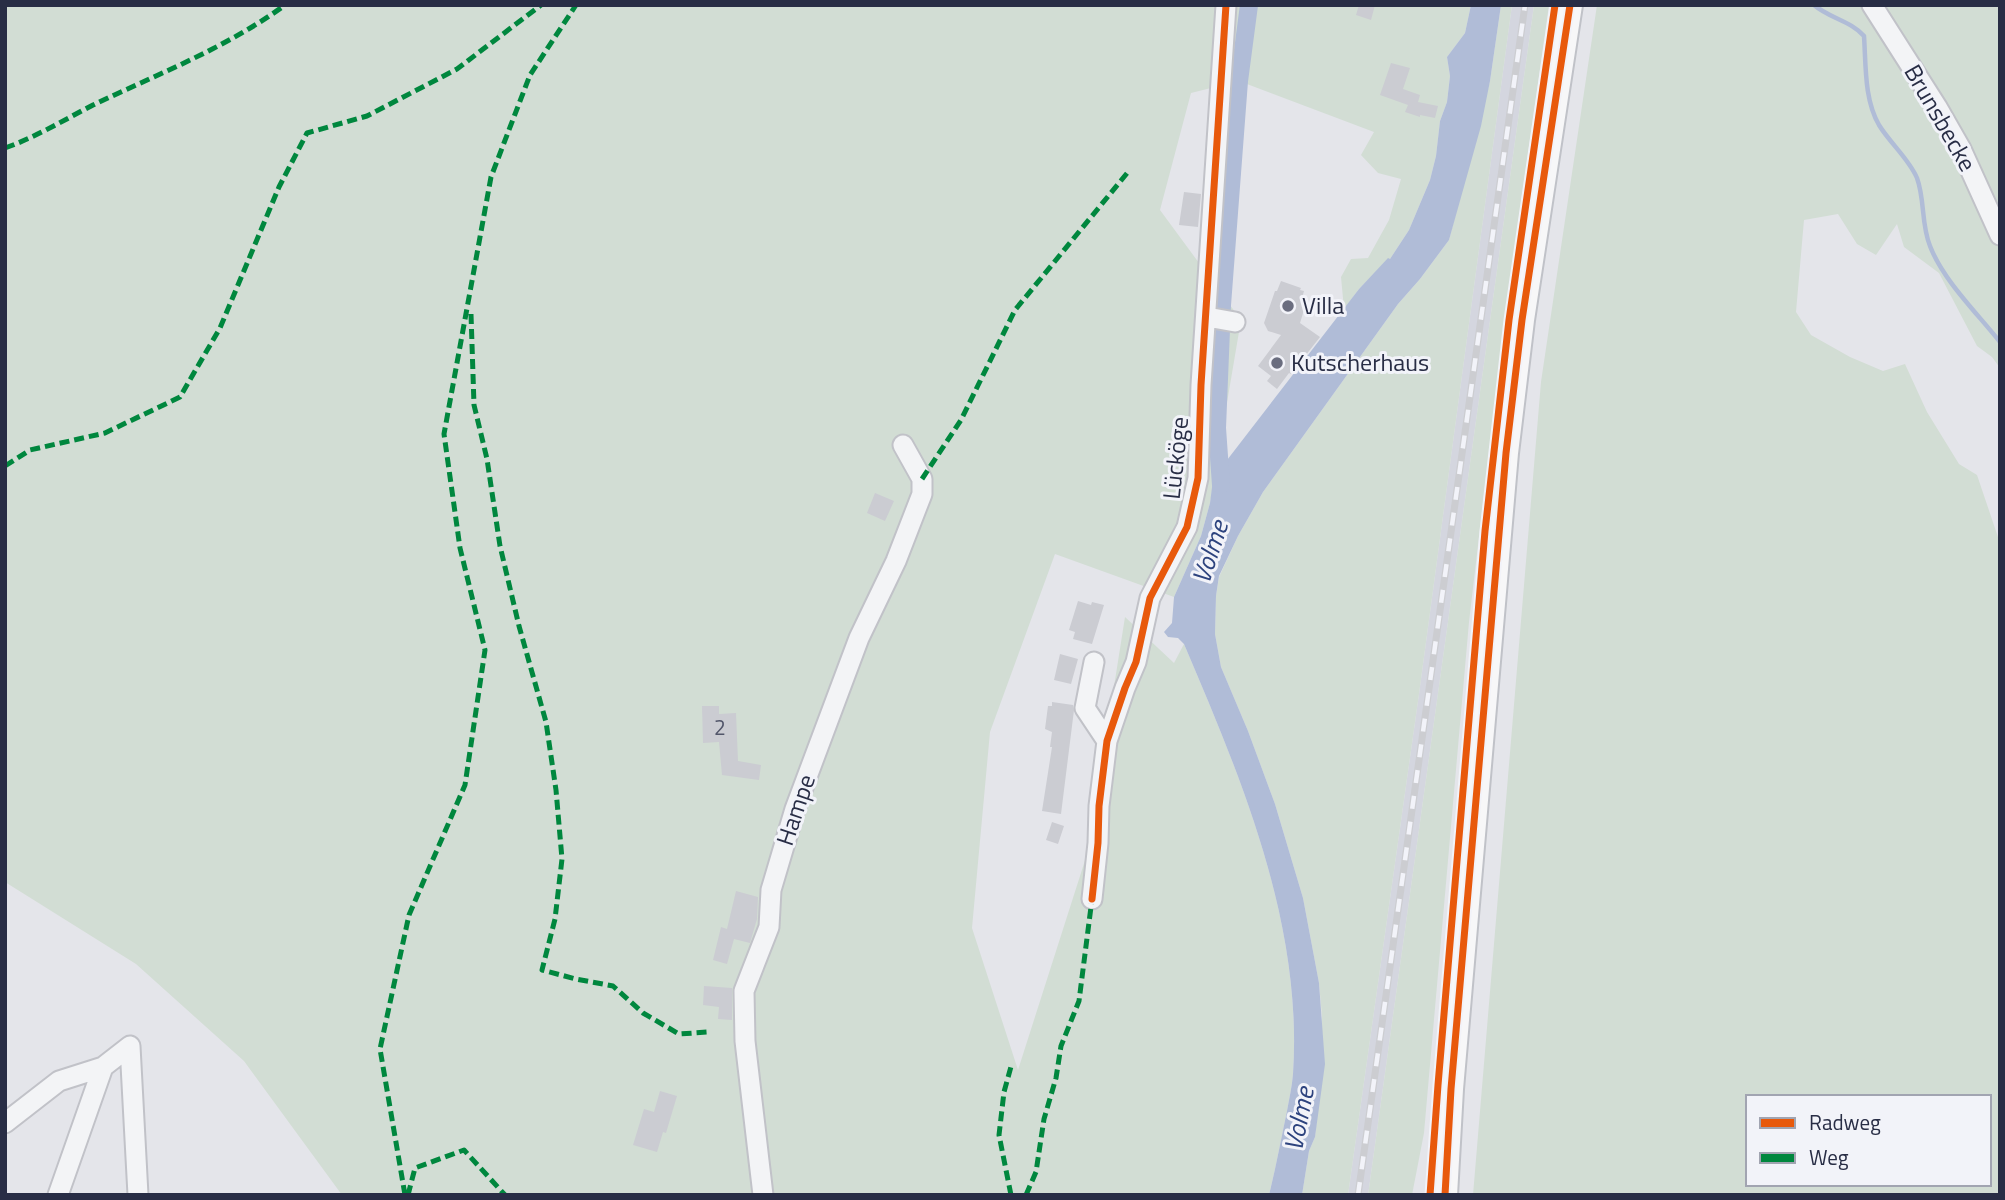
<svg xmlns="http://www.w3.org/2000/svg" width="2005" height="1200" viewBox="0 0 2005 1200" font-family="'Titillium Web',sans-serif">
<rect width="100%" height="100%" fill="#e4e5ea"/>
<path fill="#d4d6df" d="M1512,5h22l-166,1190h-20l71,-501z"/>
<path fill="#d2ddd4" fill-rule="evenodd" d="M5,5h1240v24l9,-24h217l-6,28 -18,24 3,19 -3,26 -7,19 -4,35 -6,24 -21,50 -19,29h-2l-29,30 -15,20 -3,-32 10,-18 17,-1 21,-38 12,-41 -23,-6 -17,-18 13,-23 -135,-51 -48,12 -31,117 81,110 -31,183 -9,33 -27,61 -119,-43 -65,178 -18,196 46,142 70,-219 37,-234 49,46 10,-19c58,136 119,280 109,430 -1,13 -4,25 -6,37 -6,28 -11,56 -18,84h-927l-98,-134 -108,-97 -131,-82z
M1501,5h11l-93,689 -71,501h-46l7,-44 6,-14 3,-30 4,-91 -3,-33 -16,-85 -28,-94 -27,-73 -27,-64 -6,-33 1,-38 3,-19 19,-41 25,-44 135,-188 22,-25 29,-39 41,-159z
M1534,5h15l-44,310 -36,307 -45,511 -12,62h-44z
M1597,5h268l90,146 39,88 6,8v121l-8,-11 -15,-11 -38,-73 -35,-26 -7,-23 -21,31 -19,-11 -19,-30 -34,6 -8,92 15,23 39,22 33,14 22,-7 22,48 32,52 18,11 23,68v652h-527l68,-813zM1748,1097h241v87h-241z
M1880,5h120v216z"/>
<path fill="#b0bcd7" d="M1471,5h30l-11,76 -9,45 -32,114 -29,39 -22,25 -135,188 -25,44 -19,40 -3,20 -1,38 6,33 27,64 27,73 28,94 16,85 6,81 -10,73 -6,14 -7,44h-33c7,-28 12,-56 18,-84 2,-12 5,-24 6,-37 10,-150 -51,-294 -109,-430l-6,-6 -10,-1 -4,-5 8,-9 2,-26 27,-61 9,-33 5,-39h9l135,-175 29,-31 2,1 19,-29 21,-50 6,-24 4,-35 7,-19 3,-26 -3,-19 18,-24z"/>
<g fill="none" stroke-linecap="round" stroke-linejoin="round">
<path stroke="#b0bcd7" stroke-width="4.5" d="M1814,5c15,13 37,16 50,31 2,29 0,63 15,89 11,18 30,34 38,53 8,22 4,46 13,68 13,34 47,67 70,96"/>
<path stroke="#b0bcd7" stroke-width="18" d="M1221,485l-4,-57 5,-123 17,-224 10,-76"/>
</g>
<path fill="#cbccd2" d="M1359,5h16l-4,15 -15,-5z
M1391,63l19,5 -7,21 17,6 -2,7 20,4 -3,12 -15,-3v2l-15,-5 3,-7 -28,-10z
M1184,192l17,2 -3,33 -19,-2z
M1281,281l20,7 -1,2 4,1 -2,7 5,2 -7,23 20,14 -29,37 -2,-1 -12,16 -10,-8 4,-5 -13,-10 23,-31 -13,-4 -4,-8 11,-32h2z
M875,493l19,8 -9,20 -18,-8z
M1078,601l13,4 1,-3 12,3 -12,39 -19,-5 2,-7 -6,-2z
M1060,654l18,5 -7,25 -17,-4z
M1052,702l21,3 1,5 -13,104 -19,-3 10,-64h-2l2,-15 -7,-3 3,-23h4z
M702,706h17v8l17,-1 2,48 23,4 -2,15 -37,-5 -3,-33 -16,1z
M1052,822l12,4 -6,18 -12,-4z
M736,891l22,6 -1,22 -7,24 -16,-4 -7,25 -14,-4 8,-33 6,2z
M704,986l28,2v32l-14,-1 1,-12 -16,-2z
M660,1091l17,5 -11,37 -3,-1 -6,20 -24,-7 11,-36 10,3z"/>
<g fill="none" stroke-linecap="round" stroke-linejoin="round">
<g stroke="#c1c2c8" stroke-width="23">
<path id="minor" d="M1872,5l65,102 24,42 39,86
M1207,317l28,5
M1094,662l-9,46 22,33
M1092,899l6,-56 1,-37 8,-65 18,-53 11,-26 14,-64 37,-71 11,-49 3,-93 25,-380
M5,1123l54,-42 44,-14
M58,1195l45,-128 27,-21 8,149
M763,1195l-18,-154 -1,-50 25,-64 2,-37 24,-81 64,-171 37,-77 26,-67v-15l-19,-34"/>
</g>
<g stroke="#c0c2c8" stroke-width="28">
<path id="major" d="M1445,1195l6,-106 55,-636 16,-133 48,-315"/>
</g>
<use href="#minor" stroke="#f3f4f6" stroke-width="19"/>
<use href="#major" stroke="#f7f7f8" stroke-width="24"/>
<g stroke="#cccdd1" stroke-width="7">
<path id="rail" d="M1358,1195l167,-1190"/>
</g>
<use href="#rail" stroke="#f2f3f9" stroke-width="4.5" stroke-dasharray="13" stroke-linecap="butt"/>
<path stroke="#00873e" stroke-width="5" stroke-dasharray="10 5" stroke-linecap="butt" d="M5,148c31,-11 59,-28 88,-43 65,-31 133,-57 192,-100
M471,314l3,91 13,54 13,87 19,80 27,96 10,68 6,69 -7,60 -13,51 34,9 37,7 30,27 36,21 29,-2
M5,466l25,-16 75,-17 75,-36 40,-69 59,-141 28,-54 60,-17 90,-47 84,-64
M922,479l39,-59 54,-110 113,-138
M405,1195l-25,-146 29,-134 56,-130 20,-135 -25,-102 -16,-114 47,-257 39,-102 46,-70
M408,1195l7,-27 49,-18 41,45
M1011,1195l-12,-60 5,-43 8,-29
M1026,1195l10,-23 8,-53 12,-41 5,-32 18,-45 13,-102"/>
<g stroke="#f2f3f9" stroke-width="11">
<path id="cycleway" d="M1092,899l6,-56 1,-37 8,-65 18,-53 11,-26 14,-64 37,-71 11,-49 3,-93 25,-380
M1430,1195l8,-110 47,-554 24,-211 46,-315
M1445,1195l6,-106 55,-636 16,-133 48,-315"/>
</g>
<use href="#cycleway" stroke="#e8590c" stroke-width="7"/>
</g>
<g fill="#6a6d7f" stroke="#f2f3f9" stroke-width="2.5">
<circle cx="1288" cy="306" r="7"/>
<circle cx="1277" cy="363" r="7"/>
</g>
<g text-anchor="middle" stroke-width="6" stroke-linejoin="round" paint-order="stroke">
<g font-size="21" fill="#52566a">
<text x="720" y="735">2</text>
</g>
<g font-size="24" fill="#282d45" stroke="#f2f3f9">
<text transform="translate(1940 118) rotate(60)" y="8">Brunsbecke</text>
<text transform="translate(1176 458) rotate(-84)" y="8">Lücköge</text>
<text transform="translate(796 810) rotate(-71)" y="8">Hampe</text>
</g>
<g font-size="24" fill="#282d45" stroke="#f2f3f9" text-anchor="start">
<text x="1302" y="314">Villa</text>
<text x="1291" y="371">Kutscherhaus</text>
</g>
<g font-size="26" font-style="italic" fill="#2d437e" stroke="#f2f3f9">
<text transform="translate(1210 552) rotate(-72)" y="9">Volme</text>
<text transform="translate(1299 1119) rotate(-79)" y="9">Volme</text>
</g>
</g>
<rect width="2005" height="1200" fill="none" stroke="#282d45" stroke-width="14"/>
<rect x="1746" y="1095" width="245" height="91" fill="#f2f3f9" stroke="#a1a4b1" stroke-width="2"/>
<rect x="1760" y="1118" width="35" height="10" fill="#e8590c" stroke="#a1a4b1" stroke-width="2"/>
<text x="1809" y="1130" font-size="21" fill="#282d45">Radweg</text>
<rect x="1760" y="1153" width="35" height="10" fill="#00873e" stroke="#a1a4b1" stroke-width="2"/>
<text x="1809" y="1165" font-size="21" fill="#282d45">Weg</text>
</svg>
